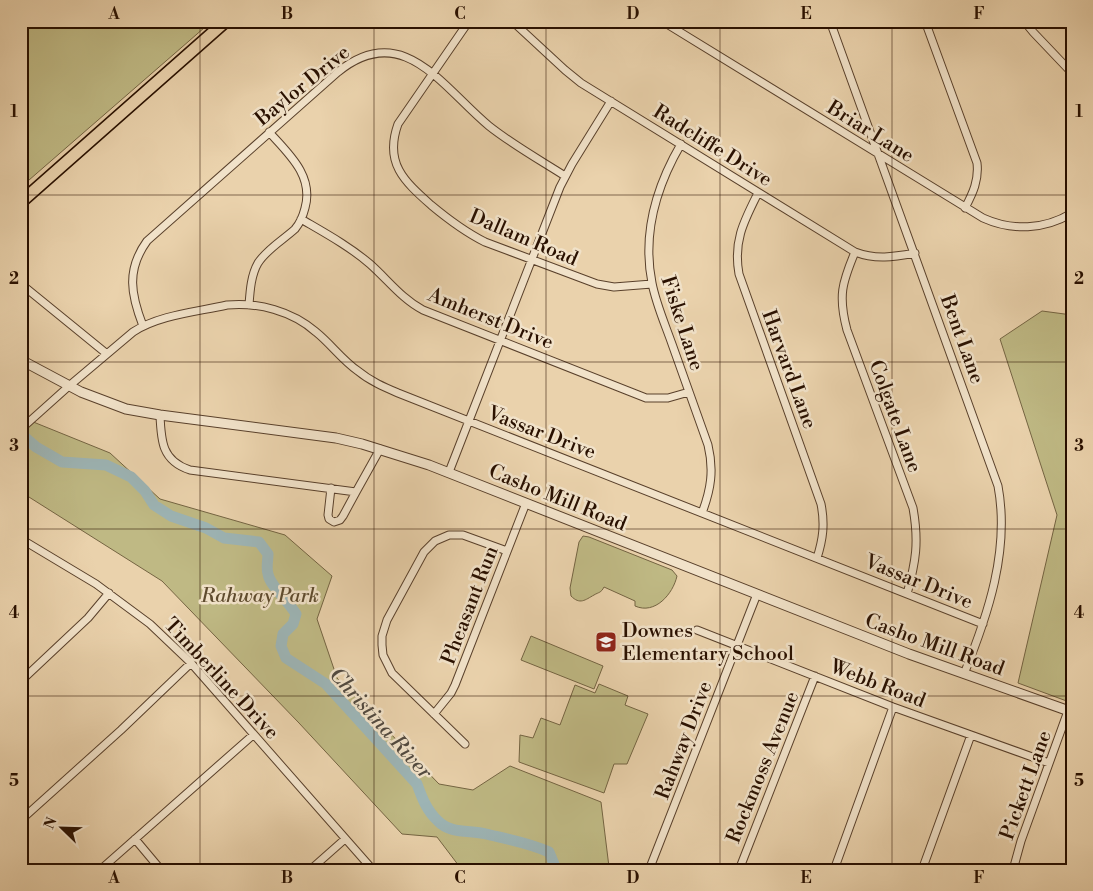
<svg xmlns="http://www.w3.org/2000/svg" width="1093" height="891" viewBox="0 0 1093 891" font-family="'Libre Bodoni',serif">
<rect width="100%" height="100%" fill="#ead2ac"/>
<filter id="stains"><feTurbulence type="fractalNoise" baseFrequency=".004" numOctaves="4"/><feColorMatrix values="0 0 0 0 .2 0 0 0 0 .09 0 0 0 0 .02 0 0 0 .5 -.17"/></filter>
<radialGradient id="worn" r=".72"><stop offset=".6" stop-color="#630" stop-opacity="0"/><stop offset="1" stop-color="#630" stop-opacity=".3"/></radialGradient>
<path fill="#bfb984" stroke="#746442" d="M21,21h191l-191,166z
M1042,311l30,4v388l-54,-20 39,-168 -57,-176z
M21,417l89,36 50,46 125,36 47,41 -15,43 20,59 102,106 34,6 37,-24 91,36 8,65 8,3h-155l-25,-33 -35,-3 -103,-111 -137,-142 -141,-89z
M583,536l6,1 83,33 5,6c-4,18 -22,39 -42,30v-5l-31,-14c-3,6 -5,5 -10,8 -9,5 -14,10 -23,1l-1,-8 9,-46z
M531,636l72,30 -9,23 -73,-29z
M599,684l29,12 -3,9 23,9 -21,50h-13l-10,29 -85,-31 1,-27 13,3 8,-20 19,7 15,-40 20,8z"/>
<g fill="none" stroke-linecap="round" stroke-linejoin="round">
<path stroke="#9db5b6" stroke-width="11" d="M21,434l15,13 26,15 44,3 25,12 14,14 9,14 17,11 35,12 18,10 35,4 9,12c0,6 -2,14 0,20 2,12 21,28 28,40l-3,10 -10,10 -2,12 5,12 40,26 91,100c5,14 10,27 21,37 12,13 32,9 48,13 21,5 44,9 63,18l5,12 -2,6"/>
<g stroke="#59402b" stroke-width="9">
<path id="minor" d="M469,21l-71,103c-14,39 6,57 33,81 18,15 34,27 54,37l112,42 17,3 38,-3
M512,21l53,49 16,13 274,169c21,8 38,5 60,1
M662,21l321,197c29,13 61,12 89,-5
M830,21l168,465c12,64 -10,129 -34,188
M925,21l52,142c2,17 -4,30 -12,45
M1024,21l9,11 39,41
M681,144c-25,43 -39,89 -29,139 4,21 13,41 20,61 12,34 24,67 36,101 6,25 3,44 -6,68
M758,193c-14,28 -25,48 -19,81l82,230c4,20 2,35 -4,54
M301,219c24,14 48,27 69,45 18,16 32,35 53,46l223,88h22l21,-6
M855,252c-13,31 -17,44 -8,78l66,178c6,34 3,53 -6,86
M21,284l86,70
M249,305c1,-14 2,-30 9,-42 9,-14 25,-23 37,-34 5,-6 8,-13 10,-21 9,-32 -16,-54 -36,-76
M143,326c-12,-31 -17,-56 4,-85l191,-169c65,-53 105,16 151,54 24,19 51,34 76,50
M160,415c1,26 2,46 30,55l166,22 24,-43
M21,429l48,-43 64,-54c26,-17 63,-20 94,-27 31,-3 65,6 89,27 15,12 26,28 42,39 12,10 26,16 40,22l585,231
M449,472l111,-285 12,-23 39,-63
M331,488l-3,27 1,4 5,3 6,-2 3,-4 13,-24
M21,539l75,45 54,40 41,39 182,207
M697,630l196,77 156,56
M21,681l67,-63 21,-25
M434,714l17,-21 4,-8 71,-182
M465,744l-73,-71 -9,-18 -1,-10v-9l5,-16 37,-68 11,-11 14,-6h14l44,16
M21,820l100,-90 70,-67
M135,839l26,31
M100,870l153,-135
M310,870l35,-31
M435,870l2,-1
M649,870l108,-276
M739,870l76,-194
M834,870l59,-163
M922,870l49,-135
M1013,870l8,-29 47,-130"/>
</g>
<g stroke="#59402b" stroke-width="11">
<path id="tertiary" d="M21,360l60,32 45,17 34,6 176,23 26,6 67,21 480,189 163,58"/>
</g>
<g stroke="#291000" stroke-width="14">
<path id="primary" d="M21,202l205,-181"/>
</g>
<use href="#minor" stroke="#f1e2c9" stroke-width="7"/>
<use href="#tertiary" stroke="#f1e2c9" stroke-width="9"/>
<use href="#primary" stroke="#ead2ac" stroke-width="11"/>
</g>
<path fill="none" stroke="#291000" stroke-width="1" stroke-opacity="0.55" d="M200,21v849M374,21v849M546,21v849M720,21v849M892,21v849M21,195h1051M21,362h1051M21,529h1051M21,696h1051"/>
<defs>
<g id="school-square" transform="scale(1.125)"><rect x="-9" y="-9" width="18" height="18" rx="4" fill="#8f2418" stroke="#f1e2c9"/><path d="M0-5L7-2L0 1L-7-2ZM-4 1L0 2.5L4 1V4Q0 6-4 4Z" fill="#fff"/></g>
</defs>
<g fill-rule="evenodd">
<use href="#school-square" x="606" y="642"/>
</g>
<g text-anchor="middle" stroke-width="5" stroke-linejoin="round" paint-order="stroke">
<g font-size="20" fill="#291000" stroke="#f1e2c9">
<text transform="translate(302 85) rotate(-39)" y="7">Baylor Drive</text>
<text transform="translate(871 131) rotate(32)" y="7">Briar Lane</text>
<text transform="translate(713 145) rotate(32)" y="7">Radcliffe Drive</text>
<text transform="translate(524 237) rotate(23)" y="7">Dallam Road</text>
<text transform="translate(491 318) rotate(22)" y="7">Amherst Drive</text>
<text transform="translate(683 323) rotate(72)" y="7">Fiske Lane</text>
<text transform="translate(963 339) rotate(70)" y="7">Bent Lane</text>
<text transform="translate(790 369) rotate(70)" y="7">Harvard Lane</text>
<text transform="translate(896 416) rotate(70)" y="7">Colgate Lane</text>
<text transform="translate(542 432) rotate(21)" y="7">Vassar Drive</text>
<text transform="translate(558 497) rotate(22)" y="7">Casho Mill Road</text>
<text transform="translate(919 581) rotate(22)" y="7">Vassar Drive</text>
<text transform="translate(469 605) rotate(-69)" y="7">Pheasant Run</text>
<text transform="translate(935 644) rotate(20)" y="7">Casho Mill Road</text>
<text transform="translate(222 678) rotate(47)" y="7">Timberline Drive</text>
<text transform="translate(878 683) rotate(21)" y="7">Webb Road</text>
<text transform="translate(683 740) rotate(-69)" y="7">Rahway Drive</text>
<text transform="translate(762 767) rotate(-68)" y="7">Rockmoss Avenue</text>
<text transform="translate(1025 785) rotate(-70)" y="7">Pickett Lane</text>
</g>
<g font-size="20" font-style="italic" fill="#5e4b2e" stroke="#f1e2c9">
<text x="260" y="602">Rahway Park</text>
</g>
<g font-size="20" fill="#291000" stroke="#f1e2c9" text-anchor="start">
<text x="622" y="637">Downes<tspan x="622" dy="23">Elementary School</tspan></text>
</g>
<g font-size="21" font-style="italic" fill="#524a40" stroke="#f1e2c9">
<text transform="translate(381 723) rotate(48)" y="7">Christina River</text>
</g>
</g>
<rect width="1093" height="891" fill="none" stroke="#ead2ac" stroke-width="55"/>
<g transform="translate(62 828) rotate(293)" stroke="#f1e2c9" stroke-width="4" paint-order="stroke">
<path d="M0-4L9 19L0 12L-9 19Z" fill="#291000"/>
<text y="-8" font-size="14" font-weight="bold" text-anchor="middle" fill="#291000">N</text>
</g>
<rect x="28" y="28" width="1038" height="836" fill="none" stroke="#291000" stroke-width="2"/>
<g font-size="16" text-anchor="middle" font-weight="bold" fill="#291000">
<text x="114" y="19">A</text>
<text x="287" y="19">B</text>
<text x="460" y="19">C</text>
<text x="633" y="19">D</text>
<text x="806" y="19">E</text>
<text x="979" y="19">F</text>
<text x="14" y="117">1</text>
<text x="1079" y="117">1</text>
<text x="14" y="284">2</text>
<text x="1079" y="284">2</text>
<text x="14" y="451">3</text>
<text x="1079" y="451">3</text>
<text x="14" y="618">4</text>
<text x="1079" y="618">4</text>
<text x="14" y="786">5</text>
<text x="1079" y="786">5</text>
<text x="114" y="883">A</text>
<text x="287" y="883">B</text>
<text x="460" y="883">C</text>
<text x="633" y="883">D</text>
<text x="806" y="883">E</text>
<text x="979" y="883">F</text>
</g>
<rect width="100%" height="100%" filter="url(#stains)"/>
<rect width="100%" height="100%" fill="url(#worn)"/>
</svg>
